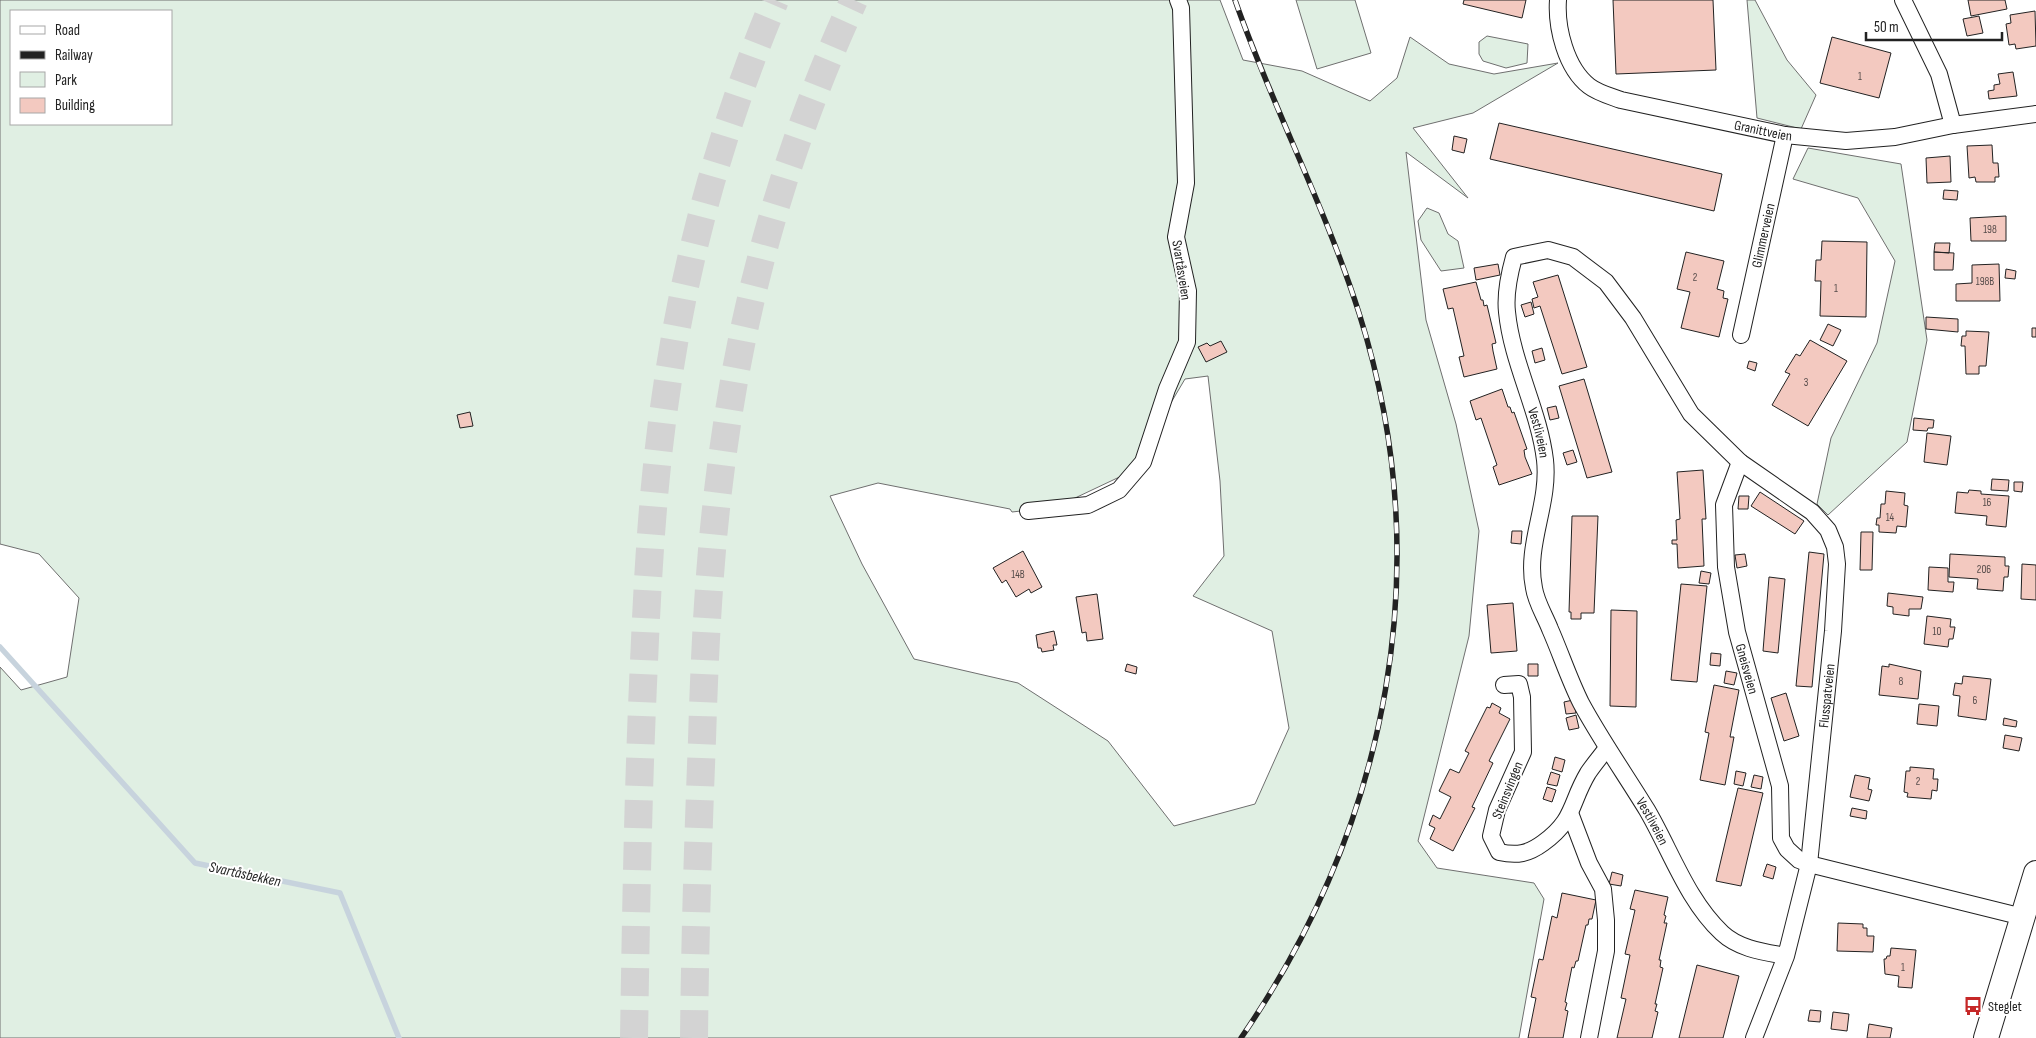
<svg xmlns="http://www.w3.org/2000/svg" width="2036" height="1038" viewBox="0 0 2036 1038" font-family="'Sofia Sans Condensed',sans-serif">
<rect width="100%" height="100%" fill="#fff"/>
<path fill="#e0efe3" stroke="#6f6f6f" fill-rule="evenodd" d="M0,0h1220l23,60 59,11 68,30 27,-23 13,-41 39,27 45,10 64,-11 -85,50 -60,15 55,70 -62,-46 20,168 30,104 23,107 -10,105 -51,205 19,27 97,15 10,16 -25,139h-1519v-371l21,23 46,-13 12,-79 -40,-44 -39,-10zM11,11h160v113h-160zM1208,376l12,105 4,75 -31,40 79,35 17,97 -34,76 -81,22 -66,-85 -90,-58 -104,-24 -52,-95 -32,-68 48,-13 132,26 2,3 44,-5 74,-35 55,-93z
M1296,0h59l16,53 -54,16z
M1747,0h8l32,60 29,35 -15,34 -44,-11z
M1487,36l41,8 -1,19 -21,5 -23,-7 -4,-7v-12z
M1808,148l93,16 26,176 -20,102 -79,73 -11,-11 14,-66 46,-95 18,-82 -37,-63 -65,-19z
M1427,208l12,5 9,21 10,7 6,27 -23,3 -20,-31 -3,-19z"/>
<g fill="none" stroke-linecap="round" stroke-linejoin="round">
<path stroke="#c7d3dd" stroke-width="5.5" d="M0,647l195,216 145,30 59,145"/>
</g>
<path fill="#f3c9c0" stroke="#222" d="M1464,0h62l-4,18 -59,-14z
M1613,0h100l3,70 -100,4z
M1968,0h37l2,9 -36,7z
M2035,11l1,35 -20,3 -1,-5 -6,1 -3,-21 5,-1 -1,-8z
M1979,16l4,17 -16,3 -4,-17z
M1832,37l59,16 -12,45 -59,-15z
M2013,72l4,24 -28,3 -1,-8 6,-1v-5l6,-1 -2,-10z
M1499,123l223,51 -8,37 -224,-52z
M1454,136l13,3 -3,14 -12,-3z
M1992,145l1,18h5l1,14h-4v5h-19l-1,-5 -6,1 -2,-32z
M1950,156l1,26 -24,1 -1,-25z
M1944,190l14,1 -1,9 -14,-1z
M2006,216v25h-35l-1,-23z
M1822,241l45,1 -1,75 -46,-1 1,-35h-6l1,-21h5z
M1935,243h15l-1,10 -15,-1z
M1686,252l38,9 -7,28 7,2 -1,7 5,1 -9,38 -38,-9 9,-36 -13,-3z
M1934,252l20,1 -1,17h-19z
M1498,264l2,11 -24,5 -2,-12z
M1999,264l1,37h-44v-17l16,-1v-18z
M2006,269l10,2 -1,8 -10,-1z
M1558,275l29,92 -25,7 -22,-68 -6,2 -2,-9 6,-2 -5,-15z
M1476,282l5,18h2l1,6 3,-1 9,38 -4,1 1,7 4,18 -33,8 -5,-20 5,-1 -11,-48 -5,1 -5,-20z
M1531,302l3,12 -9,3 -4,-12z
M1926,317l32,2v13l-32,-3z
M1828,324l13,6 -8,16 -13,-6z
M2032,328h4v9h-4z
M1966,331l23,1 -3,34h-7v8h-13l-1,-28h-4l1,-10h4z
M1810,340l37,21 -39,65 -36,-21 18,-31 -5,-2 11,-18 4,2z
M1221,341l6,11 -21,10 -8,-15 9,-4 3,3z
M1542,348l3,12 -10,3 -3,-12z
M1749,361l8,2 -2,8 -8,-3z
M1584,379l28,93 -25,6 -28,-92z
M1502,389l6,18h2l2,6 2,-1 13,37 -3,1 1,7 7,17 -33,11 -6,-18 4,-2 -16,-47 -5,2 -6,-19z
M1556,406l3,12 -9,2 -3,-12z
M470,412l3,14 -13,2 -3,-13z
M1914,418l20,2 -1,8h-5l-1,3 -14,-1z
M1927,433l24,3 -4,29 -23,-3z
M1573,450l4,12 -10,3 -4,-12z
M1703,470l3,49h-4l2,47 -26,2 -1,-24h-5v-4h5l-1,-20 4,-1 -3,-47z
M1992,479l17,1 -1,11 -17,-1z
M2014,482h9l-1,10 -8,-1z
M1969,490l12,1v3l28,2 -3,31 -20,-2 1,-9 -32,-3 2,-21 11,1z
M1886,491l19,2 -1,12 4,1 -2,21 -9,-1 -1,7 -17,-1v-7h-3l1,-7h3l1,-14h4z
M1760,492l44,29 -9,13 -44,-28z
M1739,496h10l-1,13h-10z
M1572,516h26l-4,97h-13v6h-10v-7h-2z
M1512,531h10l-1,13 -10,-1z
M1861,532h12l-1,38h-12z
M1023,551l19,36 -11,6 -2,-4 -13,8 -10,-17 -4,3 -9,-15z
M1809,552l15,2 -12,133 -16,-1z
M1745,554l2,12 -10,2 -2,-13z
M1950,554l55,3v9h4l-1,11h-4l-1,14 -26,-2 1,-10 -29,-2z
M2022,564l14,1v35l-15,-1z
M1929,567l19,1v14h6l-1,10 -25,-2z
M1701,571l10,2 -2,11 -10,-1z
M1769,577l16,2 -7,74 -15,-2z
M1681,584l26,2 -10,96 -26,-2z
M1888,593l35,4 -2,12h-12v7l-16,-2v-7l-6,-1z
M1097,594l6,45 -16,2 -1,-9 -4,1 -6,-36z
M1513,603l4,48 -26,2 -4,-48z
M1611,610l26,1 -1,96 -26,-1z
M1927,616l24,3 -1,8h5l-2,12h-4l-1,8 -24,-3z
M1054,631l3,14h-4l1,5 -12,2 -1,-4h-3l-2,-13z
M1711,653l10,1 -1,12 -10,-1z
M1127,664l10,3 -1,7 -11,-3z
M1528,664h10v12h-10z
M1889,664l32,7 -3,28 -39,-4 3,-29 7,1z
M1726,671l11,2 -3,12 -10,-2z
M1963,676l28,3 -5,41 -28,-4 2,-20 -7,-1 2,-12 7,1z
M1714,685l25,5 -9,47h4l-9,48 -25,-5 9,-47 -4,-1z
M1786,693l13,43 -15,5 -13,-43z
M1573,700l3,13 -10,1 -2,-12z
M1492,703l9,5 -2,5 11,6 -21,42 4,2 -21,44 3,1 -22,43 -23,-12 5,-11 -6,-3 4,-10 7,4 11,-22 -12,-6 11,-22 9,4 10,-20 -4,-2 22,-44 3,1z
M1919,704l20,2 -2,20 -20,-2z
M1576,715l3,13 -10,2 -3,-12z
M2004,718l13,3 -1,6 -13,-2z
M2005,735l17,3 -3,13 -16,-3z
M1555,757l10,3 -3,12 -10,-3z
M1910,767l24,2 -1,10h5l-1,12 -5,-1 -1,9 -24,-2 1,-4 -4,-1 2,-21h4z
M1736,771l10,2 -3,13 -9,-2z
M1551,772l9,3 -3,11 -10,-2z
M1754,775l9,2 -2,12 -10,-2z
M1855,775l15,3 -2,11 4,1 -3,11 -19,-4z
M1547,787l9,3 -4,12 -9,-3z
M1738,788l25,5 -22,93 -25,-5z
M1852,808l15,3 -1,8 -16,-3z
M1767,864l9,3 -3,12 -10,-3z
M1612,872l11,3 -2,11 -12,-2z
M1635,890l33,7 -4,18 2,1 -2,7h3l-8,37h2l-1,7 3,1 -8,36h2l-2,7 3,1 -6,26h-35l9,-39 -5,-1 9,-43 -5,-1 10,-44 -5,-1z
M1562,893l34,7 -4,19h-3l-1,6h-2l-8,36h-2l-2,7 -2,-1 -7,35 2,1 -2,7 3,1 -5,27h-35l8,-40 -5,-1 8,-38 4,1 9,-44 5,2z
M1838,923l25,1v4h4v8h7l-1,16 -36,-1z
M1891,948l25,2 -4,38 -14,-1 1,-11 -14,-2 -1,-15h2l1,-3h3z
M1697,965l42,11 -16,62h-44z
M1810,1010l11,1 -1,11 -12,-1z
M1833,1012l16,2 -2,17 -16,-2z
M1869,1024l23,4 -2,10h-23z"/>
<g fill="none" stroke-linecap="round" stroke-linejoin="round">
<path stroke="#d3d3d3" stroke-width="28" stroke-dasharray="28 14" stroke-linecap="butt" d="M634,1038c2,-125 4,-251 10,-376 4,-92 9,-184 23,-275 19,-132 56,-264 108,-387
M694,1038c1,-99 4,-199 8,-298 3,-101 8,-202 23,-302 21,-151 65,-300 129,-438"/>
<g stroke="#222" stroke-width="18">
<g id="street">
<path id="s1" d="M1558,0c-2,28 8,68 31,86 9,7 21,10 32,14l164,35 61,6 49,-4 58,-12 83,-11"/>
<path d="M1903,0l36,74 14,51"/>
<path id="s2" d="M1741,335l44,-200"/>
<path id="s3" d="M1740,462l-16,43 2,62 11,65 43,154 1,52 6,11 12,11 10,4 214,53"/>
<path d="M1028,511l60,-6 31,-15 24,-28 24,-73 20,-47 1,-51 -12,-54 10,-54 -5,-175 -3,-8"/>
<path d="M1504,685l15,-1 3,13 1,55 -26,58 -6,26 8,16c18,4 29,2 44,-9 32,-23 27,-40 45,-70 6,-9 13,-17 19,-25"/>
<path d="M1570,813l19,50 14,26 3,31v31l-17,87"/>
<path id="s4" d="M1754,1038l32,-82 23,-92 24,-233 4,-67 -2,-17 -7,-17 -16,-18 -72,-50 -49,-48 -58,-96 -27,-36 -33,-25 -25,-7 -34,7c-5,18 -9,37 -7,55 5,51 32,98 38,148 5,44 -20,85 -11,128 2,14 11,28 16,41 11,25 19,50 31,74 20,37 44,71 66,107 24,41 40,90 75,123 17,16 42,19 64,23"/>
</g>
</g>
<g stroke="#222" stroke-width="26">
<path id="secondary" d="M1986,1038l50,-165"/>
</g>
<use href="#street" stroke="#fff" stroke-width="16"/>
<use href="#secondary" stroke="#fff" stroke-width="24"/>
<g stroke="#222" stroke-width="5.5">
<path id="rail" d="M1235,0c37,106 90,206 124,313 80,252 30,510 -118,725"/>
</g>
<use href="#rail" stroke="#fff" stroke-width="4" stroke-dasharray="11" stroke-linecap="butt"/>
</g>
<defs>
<g id="bus-bare" transform="scale(1.5)"><path d="M-5-6H5V4H4V6H2V4H-2V6H-4V4H-5ZM-3.5-4V0h7V-4ZM-3.5 1.2v1.5H-2V1.2ZM2 1.2v1.5H3.5V1.2Z" fill="#c62828" stroke="#fff" stroke-width="2.5" paint-order="stroke"/></g>
</defs>
<g fill-rule="evenodd">
<use href="#bus-bare" x="1973" y="1006"/>
</g>
<g text-anchor="middle" stroke-width="4" stroke-linejoin="round" paint-order="stroke">
<g font-size="11" fill="#564c4a">
<text x="1860" y="80">1</text>
<text x="1990" y="233">198</text>
<text x="1695" y="281">2</text>
<text x="1985" y="285">198B</text>
<text x="1836" y="292">1</text>
<text x="1806" y="386">3</text>
<text x="1987" y="506">16</text>
<text x="1890" y="521">14</text>
<text x="1984" y="573">206</text>
<text x="1018" y="578">14B</text>
<text x="1937" y="635">10</text>
<text x="1901" y="685">8</text>
<text x="1975" y="704">6</text>
<text x="1918" y="785">2</text>
<text x="1903" y="971">1</text>
</g>
<g font-size="14" fill="#222" stroke="#fff">
<text dy="5" stroke="none"><textPath href="#s1" startOffset="275">Granittveien</textPath></text>
<text dy="5" stroke="none"><textPath href="#s2" startOffset="102">Glimmerveien</textPath></text>
<text transform="translate(1182 270) rotate(81)" y="5">Svartåsveien</text>
<text dy="5" stroke="none"><textPath href="#s4" startOffset="1140">Vestliveien</textPath></text>
<text dy="5" stroke="none"><textPath href="#s3" startOffset="212">Gneisveien</textPath></text>
<text dy="5" stroke="none"><textPath href="#s4" startOffset="352">Flusspatveien</textPath></text>
<text transform="translate(1507 790) rotate(-68)" y="5">Steinsvingen</text>
<text dy="5" stroke="none"><textPath href="#s4" startOffset="1560">Vestliveien</textPath></text>
</g>
<g font-size="14" fill="#222" stroke="#fff" text-anchor="start">
<text x="1988" y="1011">Steglet</text>
</g>
<g font-size="15" font-style="italic" fill="#222" stroke="#fff">
<text transform="translate(245 874) rotate(12)" y="5">Svartåsbekken</text>
</g>
</g>
<rect x="10" y="10" width="162" height="115" fill="#ffffff" stroke="#a7a7a7"/>
<rect x="20" y="26" width="25" height="8" fill="#ffffff" stroke="#a7a7a7"/>
<text x="55" y="35" font-size="15" fill="#222222">Road</text>
<rect x="20" y="51" width="25" height="8" fill="#222222" stroke="#a7a7a7"/>
<text x="55" y="60" font-size="15" fill="#222222">Railway</text>
<rect x="20" y="72" width="25" height="15" fill="#e0efe3" stroke="#a7a7a7"/>
<text x="55" y="85" font-size="15" fill="#222222">Park</text>
<rect x="20" y="98" width="25" height="15" fill="#f3c9c0" stroke="#a7a7a7"/>
<text x="55" y="110" font-size="15" fill="#222222">Building</text>
<path d="M1866 32v8h136v-8" fill="none" stroke="#222222" stroke-width="2.5"/>
<text x="1874" y="32" font-size="15" fill="#222222" stroke="#ffffff" stroke-width="4" paint-order="stroke">50 m</text>
</svg>
